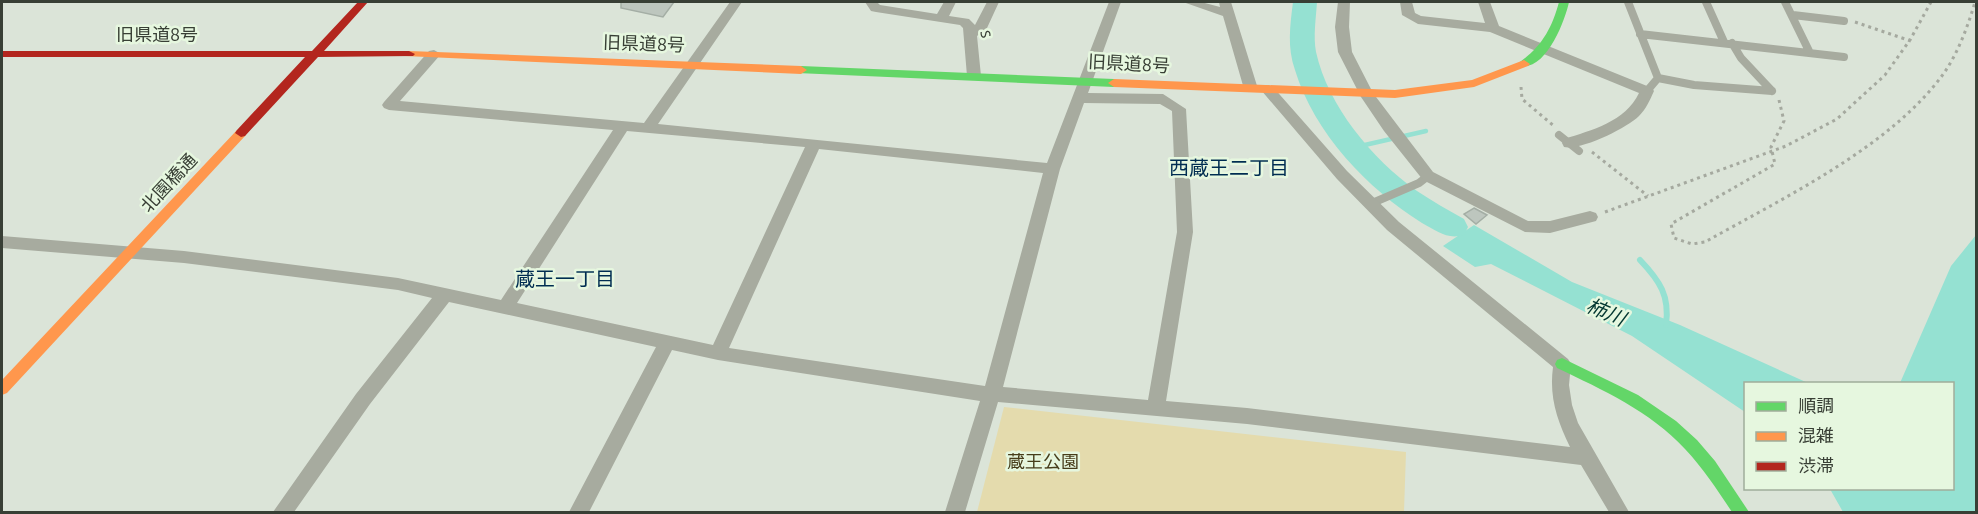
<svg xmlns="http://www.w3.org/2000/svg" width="1978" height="514" viewBox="0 0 1978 514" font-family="Ubuntu,'Noto Sans JP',sans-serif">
<rect width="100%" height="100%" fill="#dbe4d8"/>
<path fill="#e4dbad" d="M1004,407l402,45 -2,60h-427z"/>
<path fill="#95e1d2" d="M1474,225l98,57 108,43 128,58 -62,1 -1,28 -113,-76 -141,-72 -16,3 -32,-21z
M1976,235v277h-133l-13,-23 122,-1v-104l-52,-1 51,-117z"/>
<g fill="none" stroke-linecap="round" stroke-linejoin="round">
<path stroke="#95e1d2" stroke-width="4.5" d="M1356,147l70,-16"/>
<path stroke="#95e1d2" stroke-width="6" d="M1640,260c20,21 30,36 26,65"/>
<path fill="#95e1d2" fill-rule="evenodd" d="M1293,2h24c-1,16 -4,34 -1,50 12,54 56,107 101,139 15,10 31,19 47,28l4,8 -4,8c-17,5 -27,-4 -42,-12 -54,-34 -108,-90 -127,-153 -8,-23 -5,-44 -2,-68z"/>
</g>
<path fill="#bdc6be" stroke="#a4aea5" stroke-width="1.5" d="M621,2h53l-11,15 -42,-9z
M1474,208l13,7 -11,9 -12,-10z"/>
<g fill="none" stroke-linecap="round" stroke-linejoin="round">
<path stroke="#a5a99f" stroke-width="3" stroke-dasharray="3 4" stroke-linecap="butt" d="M1855,22l56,19
M1521,87l1,12 32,27
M1779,100l5,21 -13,26 4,17 -104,60 3,14 18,6 13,-2c78,-44 186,-95 239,-169 14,-20 24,-47 31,-71
M1592,152l56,44
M1605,212l181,-66 51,-27 48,-44 25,-35 21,-38"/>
<path stroke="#a7ab9f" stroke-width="8" d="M1628,2l30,76
M1706,2l18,40
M1785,2l25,51
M1793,15l51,6
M1640,34l204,23
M1732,43l9,15 31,33
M1658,78l36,7 78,6
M1647,91l11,-13
M1559,135l20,16
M1370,204l49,-21 9,-7"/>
<path fill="#a7ab9f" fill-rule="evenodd" d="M730,2h12l-84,122 389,39 62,-161h12l-33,91 75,1 23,15 7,123 -27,169 81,7 323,39c-13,-27 -21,-50 -17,-80l-166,-137 -50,-51 -76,-89 7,-5 5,2 74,84 52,51 169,137 3,5 -2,21 3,20 6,18 51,89h-20l-28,-47 -334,-41 -249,-22 -33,110h-20l35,-111 -262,-41 -46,-10 -83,162h-20l87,-165 -207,-45 -79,102 -76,108h-21l83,-118 76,-96 -34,-8 -214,-27 -182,-15v-12l182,15 214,27 103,22 112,-170 -224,-20 -5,-2 -2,-3 2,-3 45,-51 5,-1 7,4 -41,47 244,22zM1084,103l76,1 12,7 5,121 -29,168 -145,-13 57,-218zM627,131l178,16 -92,198 -196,-42zM819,149l224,24 -58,213 -256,-38z
M865,2h12l3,3 57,9 7,-12h12l-7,14 20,3 6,6 12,-23h12l-12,26 -10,8 4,40 -7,4 -7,-4 -4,-48 -3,-3 -84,-13 -5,-1z
M1183,2h18l19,5 -1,-5h12l27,87 -2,3h-10l-2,-3 -21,-73z
M1338,2h12l-1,25 3,25 21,41 60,79 95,49h22l40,-10 6,2 2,4 -2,4 -46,12 -25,-1 -102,-52 -39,-49 -23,-34 -23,-45 -3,-25z
M1400,2h12l3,11 6,3 64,7 -7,-21h12l9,24 153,62 2,3c-4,9 -8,18 -15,25 -12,12 -59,35 -75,31l-2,-4 2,-4c28,-9 61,-17 75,-46l-149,-61 -72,-8 -16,-9z"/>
<path fill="#63d668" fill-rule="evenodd" d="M1559,2h10c-4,19 -23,69 -49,64v-4c22,-16 32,-34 39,-60z
M801,66l313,13 6,4 -6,4 -317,-14v-6z
M1562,358l76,37 38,26 21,19 18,21 34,51h-17c-14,-21 -29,-44 -47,-63 -35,-38 -82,-59 -128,-81l-2,-4 2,-4z"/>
<path fill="#ff974d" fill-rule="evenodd" d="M409,51l392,15 6,4 -6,4 -396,-18 -2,-2z
M1524,60l6,4 -2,2 -54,21 -79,11 -281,-11 -6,-4 6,-4 281,11 77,-10z
M241,129l6,4 -2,3 -238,257 -5,2v-15l235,-250z"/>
<path fill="#b3261e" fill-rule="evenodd" d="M358,2h10l-44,49h85l6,3 -2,2 -95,1 -73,79 -4,1 -6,-4 2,-3 68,-73h-303v-6h310z"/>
</g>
<g text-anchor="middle" stroke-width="5" stroke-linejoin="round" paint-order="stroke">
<g font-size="18" fill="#383f35" stroke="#e6f7df">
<text transform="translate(987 34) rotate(79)" y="6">s</text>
<text x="157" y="41">旧県道8号</text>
<text transform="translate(644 44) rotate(2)" y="6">旧県道8号</text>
<text transform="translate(1129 64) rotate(3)" y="6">旧県道8号</text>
<text transform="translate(169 183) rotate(-47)" y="6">北園橋通</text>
</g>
<g font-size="18" fill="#473d1a" stroke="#e6f7df">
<text x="1043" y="468">蔵王公園</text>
</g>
<g font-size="20" fill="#002d51" stroke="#e6f7df">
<text x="1229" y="175">西蔵王二丁目</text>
<text x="565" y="286">蔵王一丁目</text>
</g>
<g font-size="20" font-style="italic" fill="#023630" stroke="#e6f7df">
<text transform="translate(1606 312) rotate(23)" y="7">柿川</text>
</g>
</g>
<rect width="1978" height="514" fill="none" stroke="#383f35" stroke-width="6"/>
<rect x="1744" y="382" width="210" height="108" fill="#e6f7df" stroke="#a0ad9b" stroke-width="1.5"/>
<rect x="1756" y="402" width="30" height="9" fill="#63d668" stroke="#a0ad9b" stroke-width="1.5"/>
<text x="1798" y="412" font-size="18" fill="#383f35">順調</text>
<rect x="1756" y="432" width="30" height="9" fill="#ff974d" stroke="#a0ad9b" stroke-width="1.5"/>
<text x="1798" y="442" font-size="18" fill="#383f35">混雑</text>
<rect x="1756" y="462" width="30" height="9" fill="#b3261e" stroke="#a0ad9b" stroke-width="1.5"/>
<text x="1798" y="472" font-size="18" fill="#383f35">渋滞</text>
</svg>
